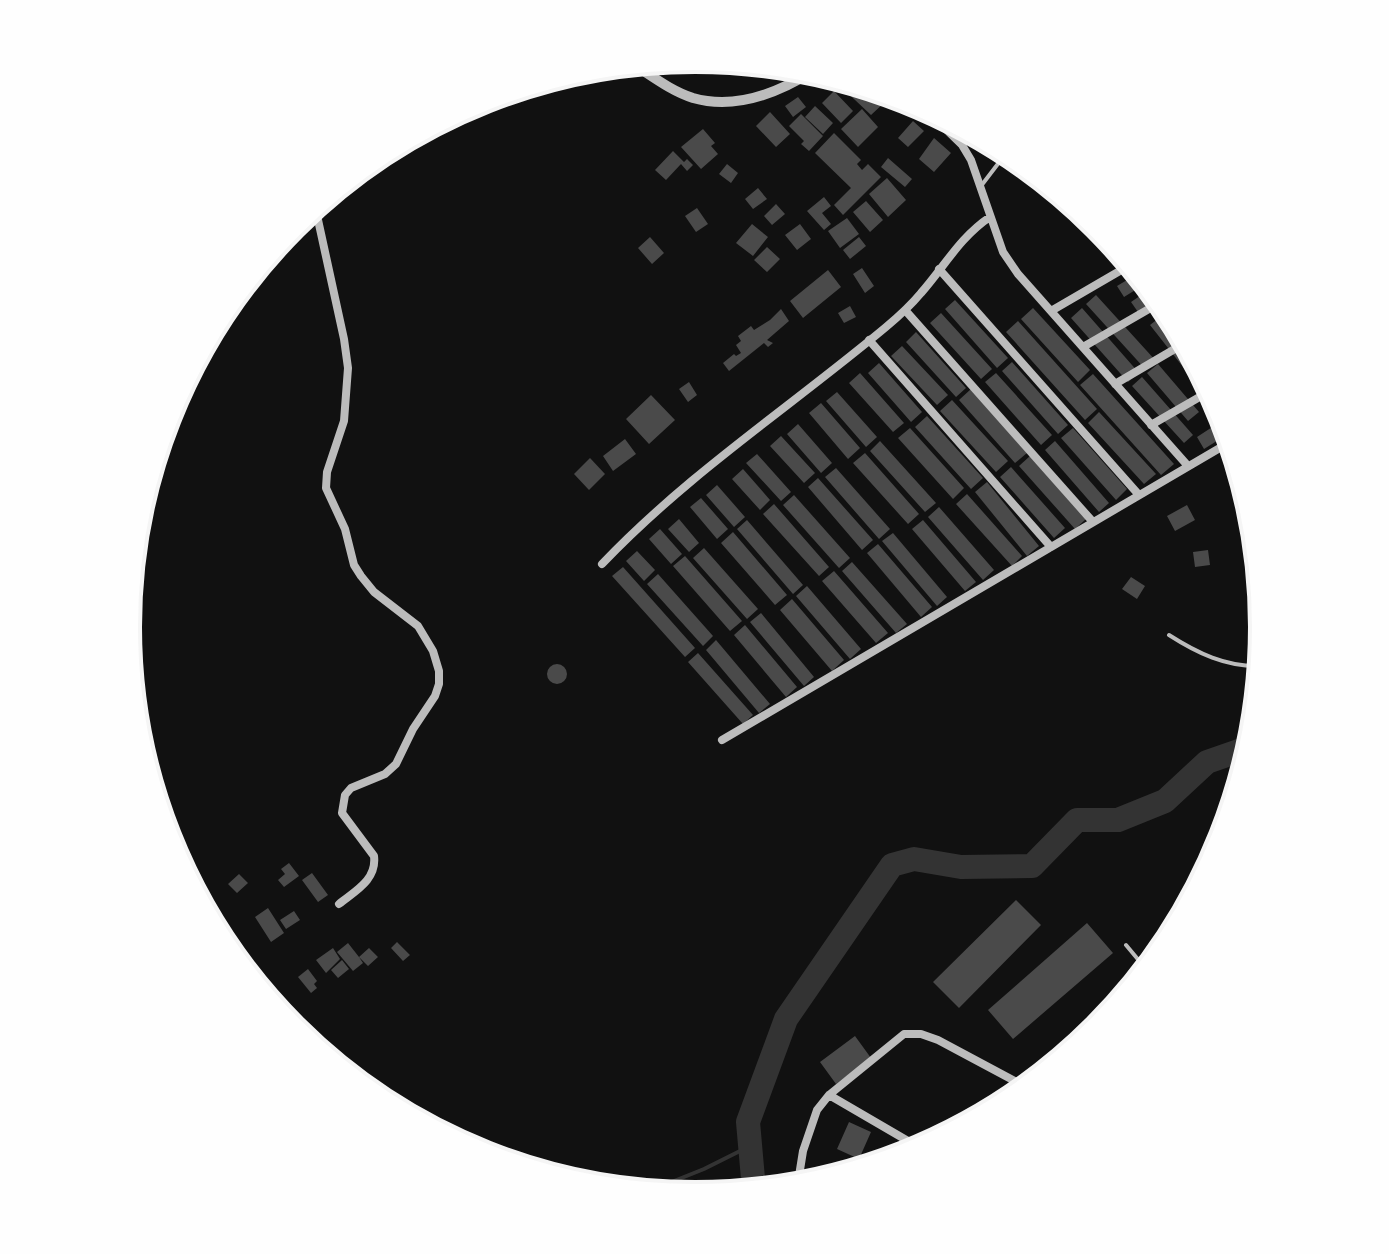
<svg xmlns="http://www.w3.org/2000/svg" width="1389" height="1254" viewBox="0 0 1389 1254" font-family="Mulish,sans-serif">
<rect width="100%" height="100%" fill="#111"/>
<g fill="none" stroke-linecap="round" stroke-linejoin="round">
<path stroke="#333" stroke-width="4" d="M649,1191l55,-22 46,-23"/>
<path stroke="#333" stroke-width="24" d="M754,1190l-6,-68 38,-103 106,-154 22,-6 47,8 71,-1 45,-46h41l47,-19 42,-39 43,-15"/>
</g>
<path fill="#4a4a4a" d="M842,80l26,8 17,14 -14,13 -33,-31z
M834,91l19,20 -12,12 -19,-20z
M798,97l8,10 -13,10 -8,-11z
M815,106l18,17 -10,11 -18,-17z
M862,109l16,18 -20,20 -17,-18z
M770,112l20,22 -14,13 -20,-21z
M801,114l22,22 -14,15 -8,-7 3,-3 -15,-15z
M913,121l11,10 -16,16 -10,-9z
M703,129l12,14 -4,3 7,8 -17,15 -20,-22z
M834,133l27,27 -4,4 5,6 6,-6 13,13 -38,38 -9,-10 17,-17 -36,-35z
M934,138l17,15 -17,19 -15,-13z
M673,151l11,11 3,-3 6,6 -6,6 -6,-7 -15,16 -11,-10z
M888,158l24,21 -7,8 -24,-20z
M727,164l11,9 -7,10 -12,-9z
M887,178l19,22 -18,17 -19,-23z
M758,188l9,11 -14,10 -8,-10z
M824,197l7,9 -9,7 9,11 -7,6 -17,-19z
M866,201l17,19 -13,12 -17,-20z
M776,204l9,10 -13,11 -8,-9z
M697,208l11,16 -12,8 -11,-16z
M847,218l12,16 -19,14 -12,-17z
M752,224l16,13 -15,19 -17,-13z
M800,224l11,15 -14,11 -12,-15z
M650,237l14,16 -12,11 -14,-16z
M859,237l7,9 -16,13 -7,-9z
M767,247l13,12 -13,13 -13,-12z
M862,268l12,18 -9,7 -12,-19z
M828,270l13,17 -38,31 -13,-17z
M1137,274l8,10 -21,13 -7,-11z
M1150,289l8,10 -20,13 -7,-10z
M1096,295l60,66 -10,9 -60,-66z
M955,300l53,58 -11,10 -52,-59z
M850,306l6,11 -12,6 -6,-10z
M1033,308l57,62 -12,12 -57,-63z
M1082,308l57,65 -11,9 -57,-64z
M781,309l8,12 -22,19 6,3 -5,4 -4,-4 -35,28 -6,-8 11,-9 2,2 5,-3 -5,-8 5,-4 -3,-5 13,-10 3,4 16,-10z
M941,313l51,56 -11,10 -51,-56z
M1159,318l36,44 6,12 -7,7 -44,-56z
M1018,321l79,88 -12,11 -79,-88z
M916,332l50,56 -10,9 -50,-55z
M902,346l46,49 -11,10 -46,-49z
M1012,362l56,63 -10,9 -56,-63z
M879,363l43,49 -11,10 -43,-49z
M1158,364l41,48 -11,9 -41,-48z
M860,373l44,50 -11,9 -44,-49z
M996,373l56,62 -11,10 -56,-63z
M1093,374l81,90 -13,11 -81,-90z
M1142,377l51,58 -9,8 -52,-57z
M689,382l8,13 -9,7 -9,-13z
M971,389l56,64 -12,10 -56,-63z
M837,392l40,45 -11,10 -40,-46z
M651,395l24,25 -26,24 -23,-25z
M952,400l56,61 -12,11 -56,-61z
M821,403l39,45 -12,11 -39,-46z
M1217,403l5,11 -12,7 -6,-10z
M1099,412l57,62 -12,10 -56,-61z
M927,416l56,62 -12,11 -56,-62z
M1223,420l5,14 -24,15 -7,-12z
M798,424l34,39 -11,10 -34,-39z
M910,428l54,60 -11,11 -55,-61z
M1073,428l54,61 -11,11 -55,-62z
M781,436l34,37 -11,10 -34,-37z
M625,439l11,15 -23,17 -10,-15z
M880,441l56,62 -11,9 -55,-61z
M1055,441l54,62 -10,9 -54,-62z
M865,453l54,61 -11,10 -55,-61z
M757,454l34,38 -10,9 -35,-38z
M1030,456l56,63 -11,10 -56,-63z
M590,458l15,16 -16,16 -15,-16z
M1011,467l54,61 -11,10 -54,-61z
M836,468l54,61 -11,10 -54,-62z
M743,469l27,31 -10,10 -28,-31z
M818,478l55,62 -11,10 -54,-63z
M987,482l52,64 -12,10 -52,-64z
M717,485l28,32 -11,10 -28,-32z
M967,494l55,62 -10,10 -56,-62z
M794,495l56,63 -11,10 -56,-63z
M701,498l27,31 -11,10 -27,-32z
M774,504l55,63 -10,9 -56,-62z
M1187,505l8,15 -20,11 -8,-15z
M939,507l55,63 -11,10 -55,-63z
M679,519l20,24 -10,9 -21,-23z
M747,520l56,65 -10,9 -56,-65z
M923,520l53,62 -11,9 -53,-62z
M660,529l22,25 -11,10 -22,-25z
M733,532l54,63 -12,10 -54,-62z
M893,533l54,64 -10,9 -55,-65z
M878,544l54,63 -11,10 -54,-64z
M704,548l54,61 -11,10 -54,-61z
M1208,550l2,15 -15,2 -2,-15z
M637,551l18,19 -11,11 -18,-20z
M685,556l57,65 -12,10 -57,-65z
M852,562l55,62 -11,9 -54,-62z
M623,567l72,81 -10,9 -73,-81z
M834,571l54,62 -12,10 -54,-62z
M658,574l55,62 -10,10 -56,-62z
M1131,577l14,9 -8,13 -15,-10z
M807,586l54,63 -11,10 -54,-63z
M792,599l52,61 -12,11 -52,-61z
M761,613l53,64 -10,9 -54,-64z
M745,625l52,62 -11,10 -52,-62z
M716,640l54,64 -11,9 -53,-63z
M698,653l55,62 -10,9 -55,-62z
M547 674a10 10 0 1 1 20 0a10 10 0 1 1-20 0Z
M289,863l10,13 -15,11 -6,-7 7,-6 -4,-5z
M312,873l16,22 -10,7 -16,-22z
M239,874l9,9 -11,10 -9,-9z
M1016,900l25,25 -82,83 -26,-26z
M268,908l16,25 -13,9 -16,-25z
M294,911l6,9 -14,9 -6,-9z
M1087,923l26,30 -100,86 -25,-29z
M397,942l13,13 -7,6 -12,-13z
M348,943l11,14 10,-9 9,9 -10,9 -9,-9 4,6 -10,8 -16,-19z
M333,948l7,11 -14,14 -10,-13z
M342,960l7,9 -11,9 -7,-8z
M308,969l9,12 -3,3 3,4 -6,5 -13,-16z
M855,1036l16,22 -35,26 -16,-22z
M849,1122l22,10 -12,27 -22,-10z"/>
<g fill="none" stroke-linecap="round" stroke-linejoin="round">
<path stroke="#bcbcbc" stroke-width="4" d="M981,186l26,-34
M1169,635c28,18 57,32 91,31
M1126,945l20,24"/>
<path stroke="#bcbcbc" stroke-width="8" d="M924,108l38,37 9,15 32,92 15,22 170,192
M315,206l29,133 4,29 -4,53 -17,51 -1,16 19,41 9,36 7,11 13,16 44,34 15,25 6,20v13l-4,12 -22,33 -17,35 -11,10 -34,14 -6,7 -3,18 32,43c3,24 -19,35 -35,48
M939,269l200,226
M905,310l188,212
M1051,311l79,-46
M869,340l182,207
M1083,347l78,-45
M1115,384l70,-41
M1151,425l59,-34
M602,564c88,-92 187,-156 284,-237 12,-10 25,-22 35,-34 23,-26 39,-56 69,-76
M722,740l508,-298
M829,1095l91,53
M799,1176l13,7
M801,1186l-2,-10 4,-25 14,-41 12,-15 75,-61h17l17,6 88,47"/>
<path stroke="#bcbcbc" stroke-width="10" d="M633,64c19,12 38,27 60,34 42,12 85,-5 120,-27"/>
</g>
<path d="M0 0H1389V1254H0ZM140 627a555 555 0 1 1 1110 0a555 555 0 1 1-1110 0Z" fill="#fefefe" fill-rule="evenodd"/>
<path fill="none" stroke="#f5f5f5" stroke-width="4" d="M140 627a555 555 0 1 1 1110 0a555 555 0 1 1-1110 0Z"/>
</svg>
